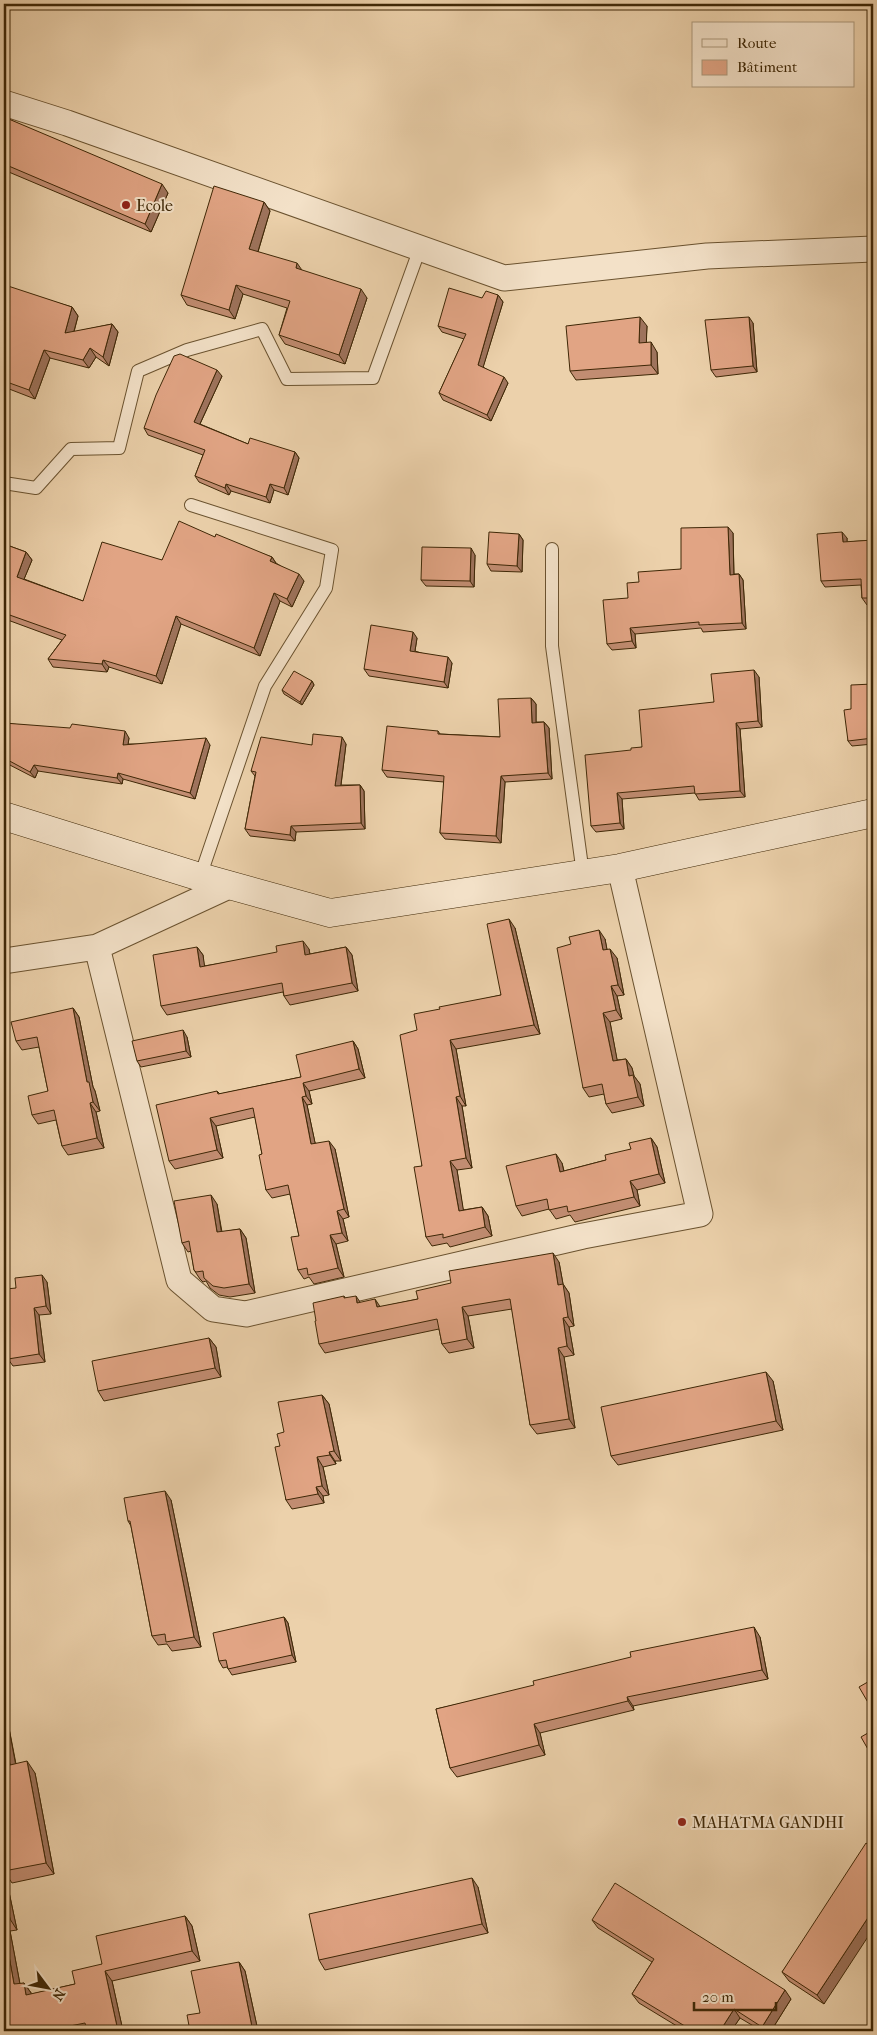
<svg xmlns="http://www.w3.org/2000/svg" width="877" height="2035" viewBox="0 0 877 2035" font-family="'IM FELL French Canon',serif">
<rect width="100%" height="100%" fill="#ecd1ab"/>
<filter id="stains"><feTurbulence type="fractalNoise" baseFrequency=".004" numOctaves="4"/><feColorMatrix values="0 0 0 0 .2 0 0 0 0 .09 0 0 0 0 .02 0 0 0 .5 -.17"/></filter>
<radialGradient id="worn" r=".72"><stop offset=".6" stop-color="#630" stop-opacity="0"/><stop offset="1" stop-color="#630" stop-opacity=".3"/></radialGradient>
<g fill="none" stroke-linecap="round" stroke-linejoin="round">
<g stroke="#6a522f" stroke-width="14">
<path id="service" d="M4,483l32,5 35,-39 48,-1 19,-77 49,-21 75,-21 25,50 86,-1 47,-130
M191,505l141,45 -6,38 -61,98 -65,191
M552,549v97l31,228"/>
</g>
<g stroke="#6a522f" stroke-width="27">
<path id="minor" d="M4,103l63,20 437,155 203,-22 166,-7
M97,947l82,333 34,29 33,5 337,-78 117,-22 -80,-346
M4,961l93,-14 134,-62"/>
</g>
<g stroke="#3e2706" stroke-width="29">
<path id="secondary" d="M4,816l196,61 130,36 290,-45 253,-55"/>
</g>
<use href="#service" stroke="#f3e1c8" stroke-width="12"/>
<use href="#minor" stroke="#f3e1c8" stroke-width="25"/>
<use href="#secondary" stroke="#f3e1c8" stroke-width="28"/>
</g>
<path fill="#c28d72" stroke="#3e2706" d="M4,117l164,76 -17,39 -147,-62z
M264,202l6,9 -12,41 109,46 -22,66 -60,-20 -6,-9 8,-27 -44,-14 -8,25 -48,-14 -6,-10z
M4,287l68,20 6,9 -4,16 38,-8 6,8 -9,34 -13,-9 -7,11 -39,-10 -15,41 -31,-12z
M498,295l5,7 -20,65 25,16 -17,38 -48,-21 -4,-7 25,-54 -22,-7 -4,-6 44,-28z
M753,323l4,49 -41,5 -5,-7z
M647,326l-1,16 11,10 1,22 -82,6 -6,-9z
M222,376l-22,48 48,20 47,8 4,6 -11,37 -14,-5 -4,13 -39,-12 -2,4 -30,-13 -4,-6 8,-21 -55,-20 -4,-7z
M733,533l1,41h5l4,6 3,49 -43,3 -2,-4 -66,6 1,14 -24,2 -5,-6 21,-46 11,-16 42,-13z
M519,534l4,6 -1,32 -31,-1 -4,-7z
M215,537l57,20 4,6 28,18 -12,26 -12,-6 -20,55 -79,-32 -19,60 -53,-17 -2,5 -54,-5 -5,-8 14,-19 -57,-21 -1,4v-79l22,8 6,8 -8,19 59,22 79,-41z
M847,538v4l26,-2v64l-6,1 -5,-7 -1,-13 -36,2 -4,-6z
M475,555l-1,32 -48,-1 -5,-6z
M417,638l-2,13 37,12 -4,25 -79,-12 -5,-7z
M759,677l3,50 -22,2 5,68 -46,3 -4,-7 -73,6 2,30 -28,3 -5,-6 40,-76 11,-3 72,-45z
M312,681l2,4 -12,20 -18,-11 -2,-4z
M873,684v60l-21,2 -4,-5 3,-32z
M531,698l5,6v18h8l5,6 3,51 -47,3 -4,61 -56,-4 -5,-6 4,-51 -57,-5 -5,-7 56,-39 2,3 60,3z
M4,723l125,15 -1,6 82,1 -15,54 -72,-20 -1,5 -84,-13 -3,7 -31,-16z
M346,744l-5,41h19l4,6 1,38 -69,3 -1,9 -45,-5 -5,-7 10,-53 -4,-5 61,-26z
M515,928l25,106 -84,15 10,57h-4l10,62 -15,2 6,40 19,-3 6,9 4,20 -42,11 -3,-4 -15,3 -6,-9 -4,-71 -5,-136 23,-21 61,-14z
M605,939l2,11 10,8 7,37 -7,1 5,23 -12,3 7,38 9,-1 6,9 2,8 6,8 4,22 -32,7 -6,-9 -2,-10 -15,3 -6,-9z
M197,947l6,8 1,11 105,-17 1,5 36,-7 6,8 6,36 -68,14 -6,-9 -1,-4 -116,23 -6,-9z
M73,1008l6,9 14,70 2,4 5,20 -4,1 8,36 -36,7 -6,-9 -6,-26 -18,4 -6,-9 16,-24 -9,-44 -17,3 -6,-9z
M187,1037l4,20 -50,10 -4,-6z
M353,1041l5,8 7,29 -56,13 3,13 -5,1 8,38 20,6 14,68 -6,2 5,22 -12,3 8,33 -30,7 -5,-7 -5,2 -6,-9 1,-34 -9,-42 -18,4 -6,-8 -4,-36 -7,-37 -39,9 7,32 -48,11 -6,-8 48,-70 3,3 81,-17z
M651,1138l6,9 8,36 -28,7 3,16 -65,16 -5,-7 -14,4 -7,-10 -27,7 -6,-10 46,-43 2,8 42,-11 25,-11z
M217,1204l5,28 18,-3 6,9 9,55 -25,4 -11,-2 -9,-7 -4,-7 -3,1 -3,-3 -6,-9 -3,-19 -3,1 -6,-9z
M559,1262l4,22 6,9 5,33 -5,1 5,28 -10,2 11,71 -38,6 -7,-9 -18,-116 -44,7 6,32 -25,5 -7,-9 -3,-15 -114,24 -6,-9 25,-48 1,2 15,5 20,4 38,-8z
M47,1282l4,32 -12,1 6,47 -32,4 -5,-7 -2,-66 10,-5z
M209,1338l7,9 5,30 -117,24 -6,-10z
M773,1381l10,49 -165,35 -7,-9z
M322,1395l7,9 12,57h-6l1,3 -13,3 6,28 -6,1 1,7 -32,6 -6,-9 -6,-54 4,-14z
M171,1500l30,147 -29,4 -5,-7 -9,1 -6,-9 -21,-110 -3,-5z
M284,1617l4,6 8,39 -64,13 -5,-8 -4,1 -4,-7z
M760,1637l8,42 -135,27 1,4 -94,23 5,22 -88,22 -7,-9 -14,-59z
M4,1702l12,62 19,9 19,101 -42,9 -8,-12z
M873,1848l-49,156 -35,-23 -7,-9z
M4,1884l5,8 8,38 -7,1 10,53 4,-1 8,11 43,-10 27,-20 83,-48 7,10 8,35 -88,20 11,50h-119z
M478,1887l10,46 -163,37 -6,-10z
M592,1920l199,79 -20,32h-9l-22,-13 -9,13h-46l-46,-28 -7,-9 20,-32 -54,-34z
M239,1962l6,9 13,60h-68l10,-18z"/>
<path fill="#9e735c" stroke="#3e2706" d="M162,184l6,9 -17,39 -6,-8z
M264,202l6,9 -14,47 -7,-9z
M297,263l7,10 -8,-5z
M236,285l7,9 -8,25 -6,-9z
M361,289l6,9 -22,66 -6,-9z
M498,295l5,7 -21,69 -4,-6z
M72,307l6,9 -7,26 -6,-9z
M640,317l7,9 -1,26 -7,-9z
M749,317l4,6 4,49 -4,-6z
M112,324l6,8 -9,34 -6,-9z
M651,342l6,10 1,22 -7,-9z
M90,348l6,9 -7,11 -6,-8z
M44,350l6,8 -15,41 -6,-9z
M217,370l5,6 -24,52 -4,-6z
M504,377l4,6 -17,38 -4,-6z
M295,452l4,6 -11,37 -4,-7z
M226,484l5,7 -2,4 -4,-7z
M270,484l4,6 -4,13 -4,-6z
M728,527l5,6 1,48 -4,-6z
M842,532l5,6v10l-4,-6z
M519,534l4,6 -1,32 -5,-6z
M471,548l4,7 -1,32 -4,-6z
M26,552l6,8 -10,24 -5,-7z
M272,557l5,8 -7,-4z
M299,574l5,7 -12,26 -5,-8z
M739,574l4,6 3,49 -4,-6z
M274,593l6,8 -20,55 -6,-8z
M176,616l5,8 -19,60 -6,-8z
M630,628l5,6 1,14 -4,-7z
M413,632l4,6 -3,19 -4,-6z
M448,657l4,6 -4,25 -4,-6z
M103,660l6,7 -2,5 -5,-8z
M754,670l5,7 3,50 -4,-6z
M312,681l2,4 -12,20 -2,-3z
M531,698l5,6v25l-4,-6z
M544,722l5,6 3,51 -4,-6z
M736,723l4,6 5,68 -5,-6z
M125,731l4,7 -2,13 -4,-6z
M342,737l4,7 -6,48 -5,-6z
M206,738l4,7 -15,54 -5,-6z
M34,765l4,6 -3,7 -5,-6z
M118,773l5,6 -1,5 -5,-6z
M501,776l4,6 -4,61 -5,-7z
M360,785l4,6 1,38 -4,-6z
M617,793l5,6 2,30 -4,-6z
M291,826l5,6 -1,9 -5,-6z
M509,919l6,9 25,106 -6,-9z
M599,930l6,9 4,21 -6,-10z
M303,941l6,8 2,14 -6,-8z
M197,947l6,8 3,21 -6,-9z
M346,947l6,8 6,36 -6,-8z
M610,949l7,9 7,37 -6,-10z
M611,986l6,10 5,23 -6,-9z
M73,1008l6,9 14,70 2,4 5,20 -7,-9 -6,-20z
M603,1013l7,9 9,48 -6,-9z
M183,1030l4,7 4,20 -5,-6z
M450,1040l6,9 10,57 -6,-10z
M353,1041l5,8 7,29 -6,-9z
M626,1059l6,9 2,8 6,8 4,22 -6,-9 -9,-21z
M303,1083l6,8 3,13 -6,-8z
M302,1097l5,8 10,47 -6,-8z
M456,1097l6,9 10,62 -6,-10z
M90,1103l6,9 8,36 -7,-10z
M210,1118l6,8 7,32 -6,-8z
M651,1138l6,9 8,36 -6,-9z
M329,1141l6,8 14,68 -5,-8z
M556,1154l6,9 4,18 -6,-9z
M450,1161l7,9 8,50 -6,-9z
M630,1181l7,9 3,16 -6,-9z
M211,1195l6,9 6,38 -6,-10z
M482,1207l6,9 4,20 -7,-9z
M337,1211l6,8 5,22 -6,-8z
M240,1229l6,9 9,55 -6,-9z
M330,1235l6,9 8,33 -6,-9z
M553,1253l6,9 4,22 6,9 5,33 -6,-9 -10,-32z
M42,1275l5,7 4,32 -5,-8z
M356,1296l6,9 -5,-2z
M375,1299l6,9 -4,-1z
M462,1307l6,9 6,32 -7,-9z
M34,1308l5,7 6,47 -6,-8z
M563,1318l6,9 5,28 -7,-9z
M209,1338l7,9 5,30 -6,-9z
M558,1348l6,9 11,71 -6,-9z
M766,1372l7,9 10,49 -7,-9z
M322,1395l7,9 12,57 -7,-10z
M329,1452l6,9 1,3 -6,-9z
M317,1457l6,10 6,28 -7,-9z
M316,1487l7,9 1,7 -6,-9z
M165,1491l6,9 30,147 -7,-10z
M284,1617l4,6 8,39 -4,-7z
M754,1627l6,10 8,42 -6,-9z
M627,1697l6,9 1,4 -6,-9z
M4,1702l14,75 -8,-12 -6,-32z
M534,1724l6,9 5,22 -6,-10z
M27,1761l8,12 19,101 -8,-11z
M472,1878l6,9 10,46 -6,-9z
M4,1884l5,8 8,38 -7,-11 -6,-29z
M873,1910v19l-49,75 -7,-9z
M185,1916l7,10 8,35 -8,-10z
M4,1922l6,9 12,64 -8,-11 -10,-56z
M239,1962l6,9 13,60h-3l-3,-4z
M105,1971l7,10 11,50h-5z
M24,1983l7,10 3,13 -8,-11z
M785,1990l6,9 -20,32h-6l-3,-4z
M734,2009l6,9 -9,13h-11z"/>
<path fill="#e1a484" stroke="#3e2706" d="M4,117l158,67 -17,40 -141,-60z
M214,186l50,16 -15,47 48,14 -1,5 65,21 -22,66 -60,-20 11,-34 -54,-16 -7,25 -48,-15z
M5,285l67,22 -7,26 47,-9 -9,33 -13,-9 -7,12 -39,-10 -15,40 -25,-9v-94z
M449,288l33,10 4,-7 12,4 -20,70 26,12 -17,38 -48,-22 27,-59 -28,-8z
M640,317l-1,26 12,-1v23l-81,6 -4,-45z
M749,317l4,49 -42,4 -6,-50z
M180,354l37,16 -23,52 54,22 2,-6 45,14 -11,36 -14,-4 -4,13 -40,-13 -1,4 -30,-12 10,-26 -61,-22 12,-33 18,-39z
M179,521l36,16 1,-3 56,23 -2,4 29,13 -12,25 -13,-6 -20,55 -78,-32 -20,60 -53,-16 -1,4 -54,-5 18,-24 -62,-22v-69l22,8 -9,25 66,24 19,-59 60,18z
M728,527l2,48 9,-1 3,49 -43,2v-3l-69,6 2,13 -25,3 -4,-44 25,-2 -1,-15 12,-1 -1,-10 43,-3v-41z
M489,532l30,2 -2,32 -30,-2z
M842,532l1,10 30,-2v58h-11l-1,-19 -40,2 -4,-47z
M422,547l49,1 -1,33 -49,-1z
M371,625l42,7 -3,19 38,6 -4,25 -80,-13z
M754,670l4,51 -22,2 4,68 -45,3 -1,-8 -77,7 3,30 -29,3 -6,-71 46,-5v-2l11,-1 -3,-37 75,-8 -3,-28z
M294,671l18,10 -12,21 -18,-12z
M873,684v54l-25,3 -4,-31 7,-1v-24z
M531,698l1,25 12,-1 4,51 -47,3 -5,60 -56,-3 4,-57 -62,-6 5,-44 51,5v3l62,3 -2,-38z
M4,723l66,5 2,-4 53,7 -2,14 83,-7 -16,55 -72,-20 -1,5 -83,-13 -4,7 -26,-14z
M313,734l29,3 -7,49 25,-1 1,38 -70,3 -1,9 -45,-6 11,-57 -5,-1 10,-34 51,8z
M509,919l25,106 -84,15 10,56 -4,1 10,61 -16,3 9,50 23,-4 3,20 -42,11v-4l-17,3 -12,-70 8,-1 -22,-131 17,-5 -3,-16 26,-5 -1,-2 62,-12 -14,-71z
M599,930l4,20 7,-1 8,36 -7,1 5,24 -13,3 10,48 13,-2 3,17 4,-1 5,22 -32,7 -4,-20 -19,4 -26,-140 14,-4 -2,-7z
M303,941l2,14 41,-8 6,36 -68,13 -2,-13 -121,23 -8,-51 44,-8 3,20 77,-15 -1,-6z
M73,1008l14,74h2l4,20 -3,1 7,35 -35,8 -8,-36 -22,5 -4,-19 20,-5 -11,-54 -21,4 -5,-19z
M183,1030l3,21 -49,10 -5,-20z
M353,1041l6,28 -56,14 3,13 -4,1 9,47 18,-3 15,68 -7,2 5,22 -12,2 8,33 -30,7 -1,-7 -9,2 -7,-33 8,-1 -11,-51 -22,5 -7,-35 3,-1 -9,-46 -43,10 7,32 -48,11 -13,-56 61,-14 1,3 83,-17 -5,-22z
M651,1138l8,36 -29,7 4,16 -66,15 -1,-6 -18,4 -2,-11 -31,7 -10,-40 50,-12 4,18 46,-12 -1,-5 26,-6 -2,-6z
M211,1195l6,37 23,-3 9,55 -25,4 -11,-2 -9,-8 -1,-7 -7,1 -2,-2 -5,-29 -7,2 -8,-42z
M553,1253l5,32 5,-1 5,33 -5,1 4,28 -9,2 11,71 -39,6 -20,-126 -48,8 5,32 -25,5 -5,-25 -118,25 -4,-23h1l-3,-18 31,-7v2l12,-2 1,7 18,-4 2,8 41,-8 -2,-8 35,-8 -2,-12z
M42,1275l4,31 -12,2 5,46 -31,5 -4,-32v-33l2,-1v-4l10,-1 -1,-10z
M209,1338l6,30 -117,23 -6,-30z
M766,1372l10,49 -165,35 -10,-49z
M322,1395l12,56 -5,1 1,3 -13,2 5,29 -6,1 2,7 -32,6 -11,-53 5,-1 -3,-12 7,-2 -6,-30z
M165,1491l29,146 -28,5 -1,-8 -13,2 -22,-115h-2l-4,-23z
M284,1617l8,38 -64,14 -2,-9 -7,1 -6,-28z
M754,1627l8,43 -135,27 1,4 -94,23 5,21 -89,23 -14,-59 98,-24 -1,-4 98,-24 -1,-5z
M873,1679v32l-14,-24z
M873,1730v28l-12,-21z
M4,1733l6,32 17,-4 19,102 -42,8z
M866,1843l7,5v62l-56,85 -35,-23z
M472,1878l10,46 -163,36 -10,-46z
M615,1883l170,107 -23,37 -28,-18 -14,22h-27l-61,-37 22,-35 -62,-39z
M4,1890l6,29 -6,1z
M185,1916l7,35 -87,20 13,60h-31l-2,-8 -40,8h-41v-103l10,56 10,-1 2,12 49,-11 -3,-13 30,-7 -6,-28z
M239,1962l13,65 -11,2v2h-51l-3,-16 13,-2 -9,-42z"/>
<g fill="#8f2418" stroke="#f3e1c8" stroke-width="2">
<circle cx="126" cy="205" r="5"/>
<circle cx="682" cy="1822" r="5"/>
</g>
<g text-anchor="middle" stroke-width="4" stroke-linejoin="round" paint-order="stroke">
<g font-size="16" fill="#3e2706" stroke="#f3e1c8" text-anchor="start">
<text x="136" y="211">Ecole</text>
<text x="692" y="1828">MAHATMA GANDHI</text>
</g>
</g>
<rect width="877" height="2035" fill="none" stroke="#ecd1ab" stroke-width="20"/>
<rect x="5" y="5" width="867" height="2025" fill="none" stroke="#3e2706" stroke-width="2.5"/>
<rect x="10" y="10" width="857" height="2015" fill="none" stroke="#3e2706"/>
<rect x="692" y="22" width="162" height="65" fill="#f3e1c8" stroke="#ab977a"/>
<rect x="702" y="39" width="25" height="8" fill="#f3e1c8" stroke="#ab977a"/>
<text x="737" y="48" font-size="15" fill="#3e2706">Route</text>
<rect x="702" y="60" width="25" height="15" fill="#e1a484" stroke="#ab977a"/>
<text x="737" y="72" font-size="15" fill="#3e2706">Bâtiment</text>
<g transform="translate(48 1988) rotate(122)" stroke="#f3e1c8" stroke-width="4" paint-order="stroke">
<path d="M0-4L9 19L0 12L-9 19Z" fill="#3e2706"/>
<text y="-8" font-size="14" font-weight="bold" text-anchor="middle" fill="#3e2706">N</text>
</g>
<path d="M694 2002v8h82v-8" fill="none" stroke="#3e2706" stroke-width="2.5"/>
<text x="702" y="2002" font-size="15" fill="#3e2706" stroke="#f3e1c8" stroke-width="4" paint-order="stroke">20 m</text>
<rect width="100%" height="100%" filter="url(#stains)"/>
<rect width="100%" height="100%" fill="url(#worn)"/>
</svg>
